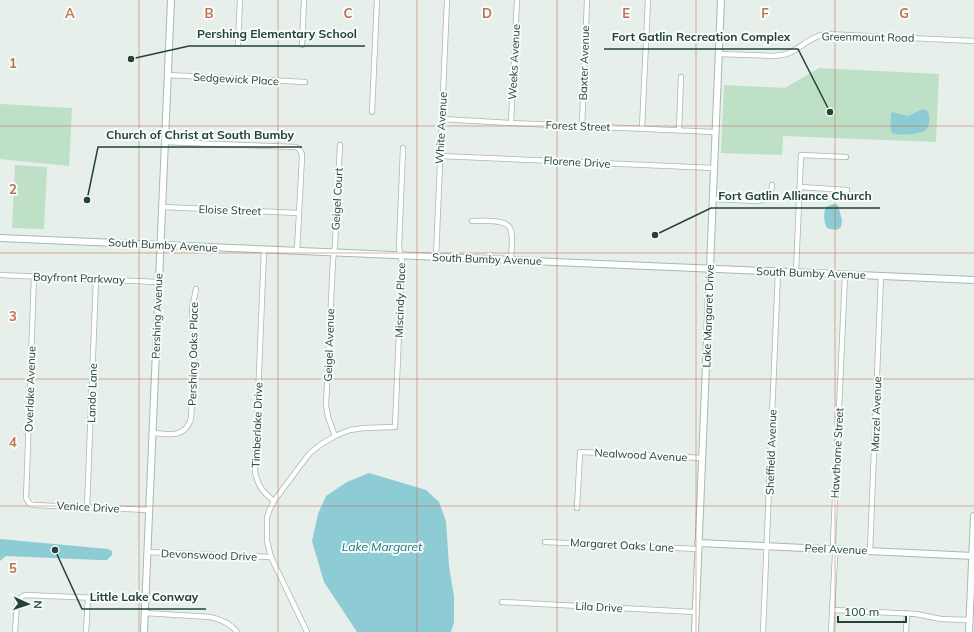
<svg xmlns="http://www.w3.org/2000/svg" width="974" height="632" viewBox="0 0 974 632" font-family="Mulish,sans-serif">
<rect width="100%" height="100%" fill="#e6efea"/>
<path fill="#bee0c7" d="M819,68l120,6 -3,68 -153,-6 -1,19 -61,-2 3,-68 61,3z
M0,104l72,4 -3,58 -69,-7z
M15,165l32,2 -3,62 -32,-1z"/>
<path fill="#8dcbd5" d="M923,109l5,2c2,7 2,15 -3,20 -8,3 -26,5 -33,2 -2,-5 -2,-12 -1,-16v-3l1,-2 16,4z
M833,204l5,1 4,15 -1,7c-4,4 -8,3 -14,1 -3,-6 -4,-14 -1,-21z
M369,473l57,17 13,12 7,19 3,45 5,31v25l-3,10h-94l-33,-50 -12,-41 6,-27 8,-18 21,-14z
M0,539l108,10 4,2v4l-5,5h-8l-93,-4 -6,5z"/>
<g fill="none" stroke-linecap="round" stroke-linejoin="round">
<g stroke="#a8b8b1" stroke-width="6">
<path id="street" d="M238,44l2,-44
M302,45l2,-45
M719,54l56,2c5,-1 11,-1 16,-4 12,-6 21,-16 35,-18l148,7
M167,75l138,7
M372,112l5,-112
M442,119l69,4 204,9
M511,123l6,-123
M582,126l5,-126
M642,128l6,-128
M679,130l2,-53
M164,142l132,5c4,2 6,5 6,10l-5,94
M440,156l274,12
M800,187l47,3
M713,199l45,2c11,-2 13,-6 14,-16
M162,207l137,6
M472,221c9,0 34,-2 38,7 4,8 1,23 1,32
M264,249l-9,223c3,15 8,20 19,29
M436,257l11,-257
M796,272l5,-117 45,2
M0,275l158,7
M34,276l-8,222 4,6 3,1 116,5
M152,433c17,1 32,6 39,-14l4,-69 -3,-41 4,-20
M335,436l-7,-19 -2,-12 7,-145 2,-15 5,-100
M87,507l9,-228
M577,508l3,-56 122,6
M545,542l153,7
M870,551l11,-275
M147,552l124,5
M502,602l193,10
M833,610l83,4 25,5 29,1
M145,613l65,4c10,2 20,6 27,15
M15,632l2,-28c1,-5 3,-7 8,-9l120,5
M86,632l2,-34
M307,632l-36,-75 -4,-16v-23l2,-7 5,-10 26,-35 10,-13 10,-8 15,-9 15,-6 14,-2 31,-1 7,-165 -3,-14 4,-100
M763,632l15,-360
M831,632l4,-76 -2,-13 12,-268
M906,632l1,-19"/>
</g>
<g stroke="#a3bbb2" stroke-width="8">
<path id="secondary" d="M0,238l974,42
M698,543l276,13
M144,632l27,-632
M695,632l26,-632
M969,632l5,-116"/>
</g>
<use href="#street" stroke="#fff" stroke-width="4.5"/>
<use href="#secondary" stroke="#fff" stroke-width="6"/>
</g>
<path fill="none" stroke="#c17054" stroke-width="1" stroke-opacity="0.55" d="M139,0v632M278,0v632M417,0v632M557,0v632M696,0v632M835,0v632M0,126h974M0,253h974M0,379h974M0,506h974"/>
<g text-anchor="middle" stroke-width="4" stroke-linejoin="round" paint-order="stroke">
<g font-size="11" fill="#234239" stroke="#f7fbf9">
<text transform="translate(868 37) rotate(1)" y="4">Greenmount Road</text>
<text transform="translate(514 62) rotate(-87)" y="4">Weeks Avenue</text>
<text transform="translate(584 63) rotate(-88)" y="4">Baxter Avenue</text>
<text transform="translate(236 79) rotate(3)" y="4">Sedgewick Place</text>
<text transform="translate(578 126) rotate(2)" y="4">Forest Street</text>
<text transform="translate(441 128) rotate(-87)" y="4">White Avenue</text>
<text transform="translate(577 162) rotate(3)" y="4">Florene Drive</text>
<text transform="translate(337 199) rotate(-87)" y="4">Geigel Court</text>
<text transform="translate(230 210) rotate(2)" y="4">Eloise Street</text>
<text transform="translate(163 245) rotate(3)" y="4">South Bumby Avenue</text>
<text transform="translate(487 259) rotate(2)" y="4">South Bumby Avenue</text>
<text transform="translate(811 273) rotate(2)" y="4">South Bumby Avenue</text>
<text transform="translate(79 278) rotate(2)" y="4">Bayfront Parkway</text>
<text transform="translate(400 300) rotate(-88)" y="4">Miscindy Place</text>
<text transform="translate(157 316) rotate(-88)" y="4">Pershing Avenue</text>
<text transform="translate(708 316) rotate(-88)" y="4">Lake Margaret Drive</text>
<text transform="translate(329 345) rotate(-88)" y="4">Geigel Avenue</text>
<text transform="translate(193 354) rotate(-89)" y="4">Pershing Oaks Place</text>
<text transform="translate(30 389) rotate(-88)" y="4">Overlake Avenue</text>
<text transform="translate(92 393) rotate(-88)" y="4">Lando Lane</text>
<text transform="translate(876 414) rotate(-88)" y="4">Marzel Avenue</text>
<text transform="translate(257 425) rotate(-88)" y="4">Timberlake Drive</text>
<text transform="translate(771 452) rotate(-88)" y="4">Sheffield Avenue</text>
<text transform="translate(837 453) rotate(-87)" y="4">Hawthorne Street</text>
<text transform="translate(641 455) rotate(3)" y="4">Nealwood Avenue</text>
<text transform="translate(88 507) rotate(3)" y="4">Venice Drive</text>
<text transform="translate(622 545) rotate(3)" y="4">Margaret Oaks Lane</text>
<text transform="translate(836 549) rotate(2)" y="4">Peel Avenue</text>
<text transform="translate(209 555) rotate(2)" y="4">Devonswood Drive</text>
<text transform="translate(599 607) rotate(3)" y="4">Lila Drive</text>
</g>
<g font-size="12" font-style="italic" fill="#1b7281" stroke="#f7fbf9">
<text x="382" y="551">Lake Margaret</text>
</g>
</g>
<g font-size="13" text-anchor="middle" font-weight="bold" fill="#c17054" stroke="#f7fbf9" stroke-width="4" stroke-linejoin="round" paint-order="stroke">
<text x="70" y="18">A</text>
<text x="209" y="18">B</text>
<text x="348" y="18">C</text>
<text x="487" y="18">D</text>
<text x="626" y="18">E</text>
<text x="765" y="18">F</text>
<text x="904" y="18">G</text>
<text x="13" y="68">1</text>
<text x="13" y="194">2</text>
<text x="13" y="321">3</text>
<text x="13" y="447">4</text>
<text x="13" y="573">5</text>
</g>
<path fill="none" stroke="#234239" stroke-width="1.5" d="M131 59L189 46H365M830 112L798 49H604M87 200L98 147H302M655 235L711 208H880M55 550L82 609H206"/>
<g fill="#234239" stroke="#f7fbf9" stroke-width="1.5">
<circle cx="131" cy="59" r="4"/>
<circle cx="830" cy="112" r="4"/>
<circle cx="87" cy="200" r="4"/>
<circle cx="655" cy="235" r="4"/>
<circle cx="55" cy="550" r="4"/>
</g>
<g font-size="12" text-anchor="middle" font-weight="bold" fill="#234239" stroke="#f7fbf9" stroke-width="4" stroke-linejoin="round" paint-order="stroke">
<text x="277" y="38">Pershing Elementary School</text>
<text x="701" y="41">Fort Gatlin Recreation Complex</text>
<text x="200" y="139">Church of Christ at South Bumby</text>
<text x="795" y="200">Fort Gatlin Alliance Church</text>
<text x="144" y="601">Little Lake Conway</text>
</g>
<g transform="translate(28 604) rotate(93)" stroke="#f7fbf9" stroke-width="3" paint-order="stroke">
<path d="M0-3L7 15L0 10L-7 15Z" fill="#234239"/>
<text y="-6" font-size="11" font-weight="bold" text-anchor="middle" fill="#234239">N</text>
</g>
<path d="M838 616v6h68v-6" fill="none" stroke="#234239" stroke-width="2"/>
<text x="844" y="616" font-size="12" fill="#234239" stroke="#f7fbf9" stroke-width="3" paint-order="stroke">100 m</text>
</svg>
